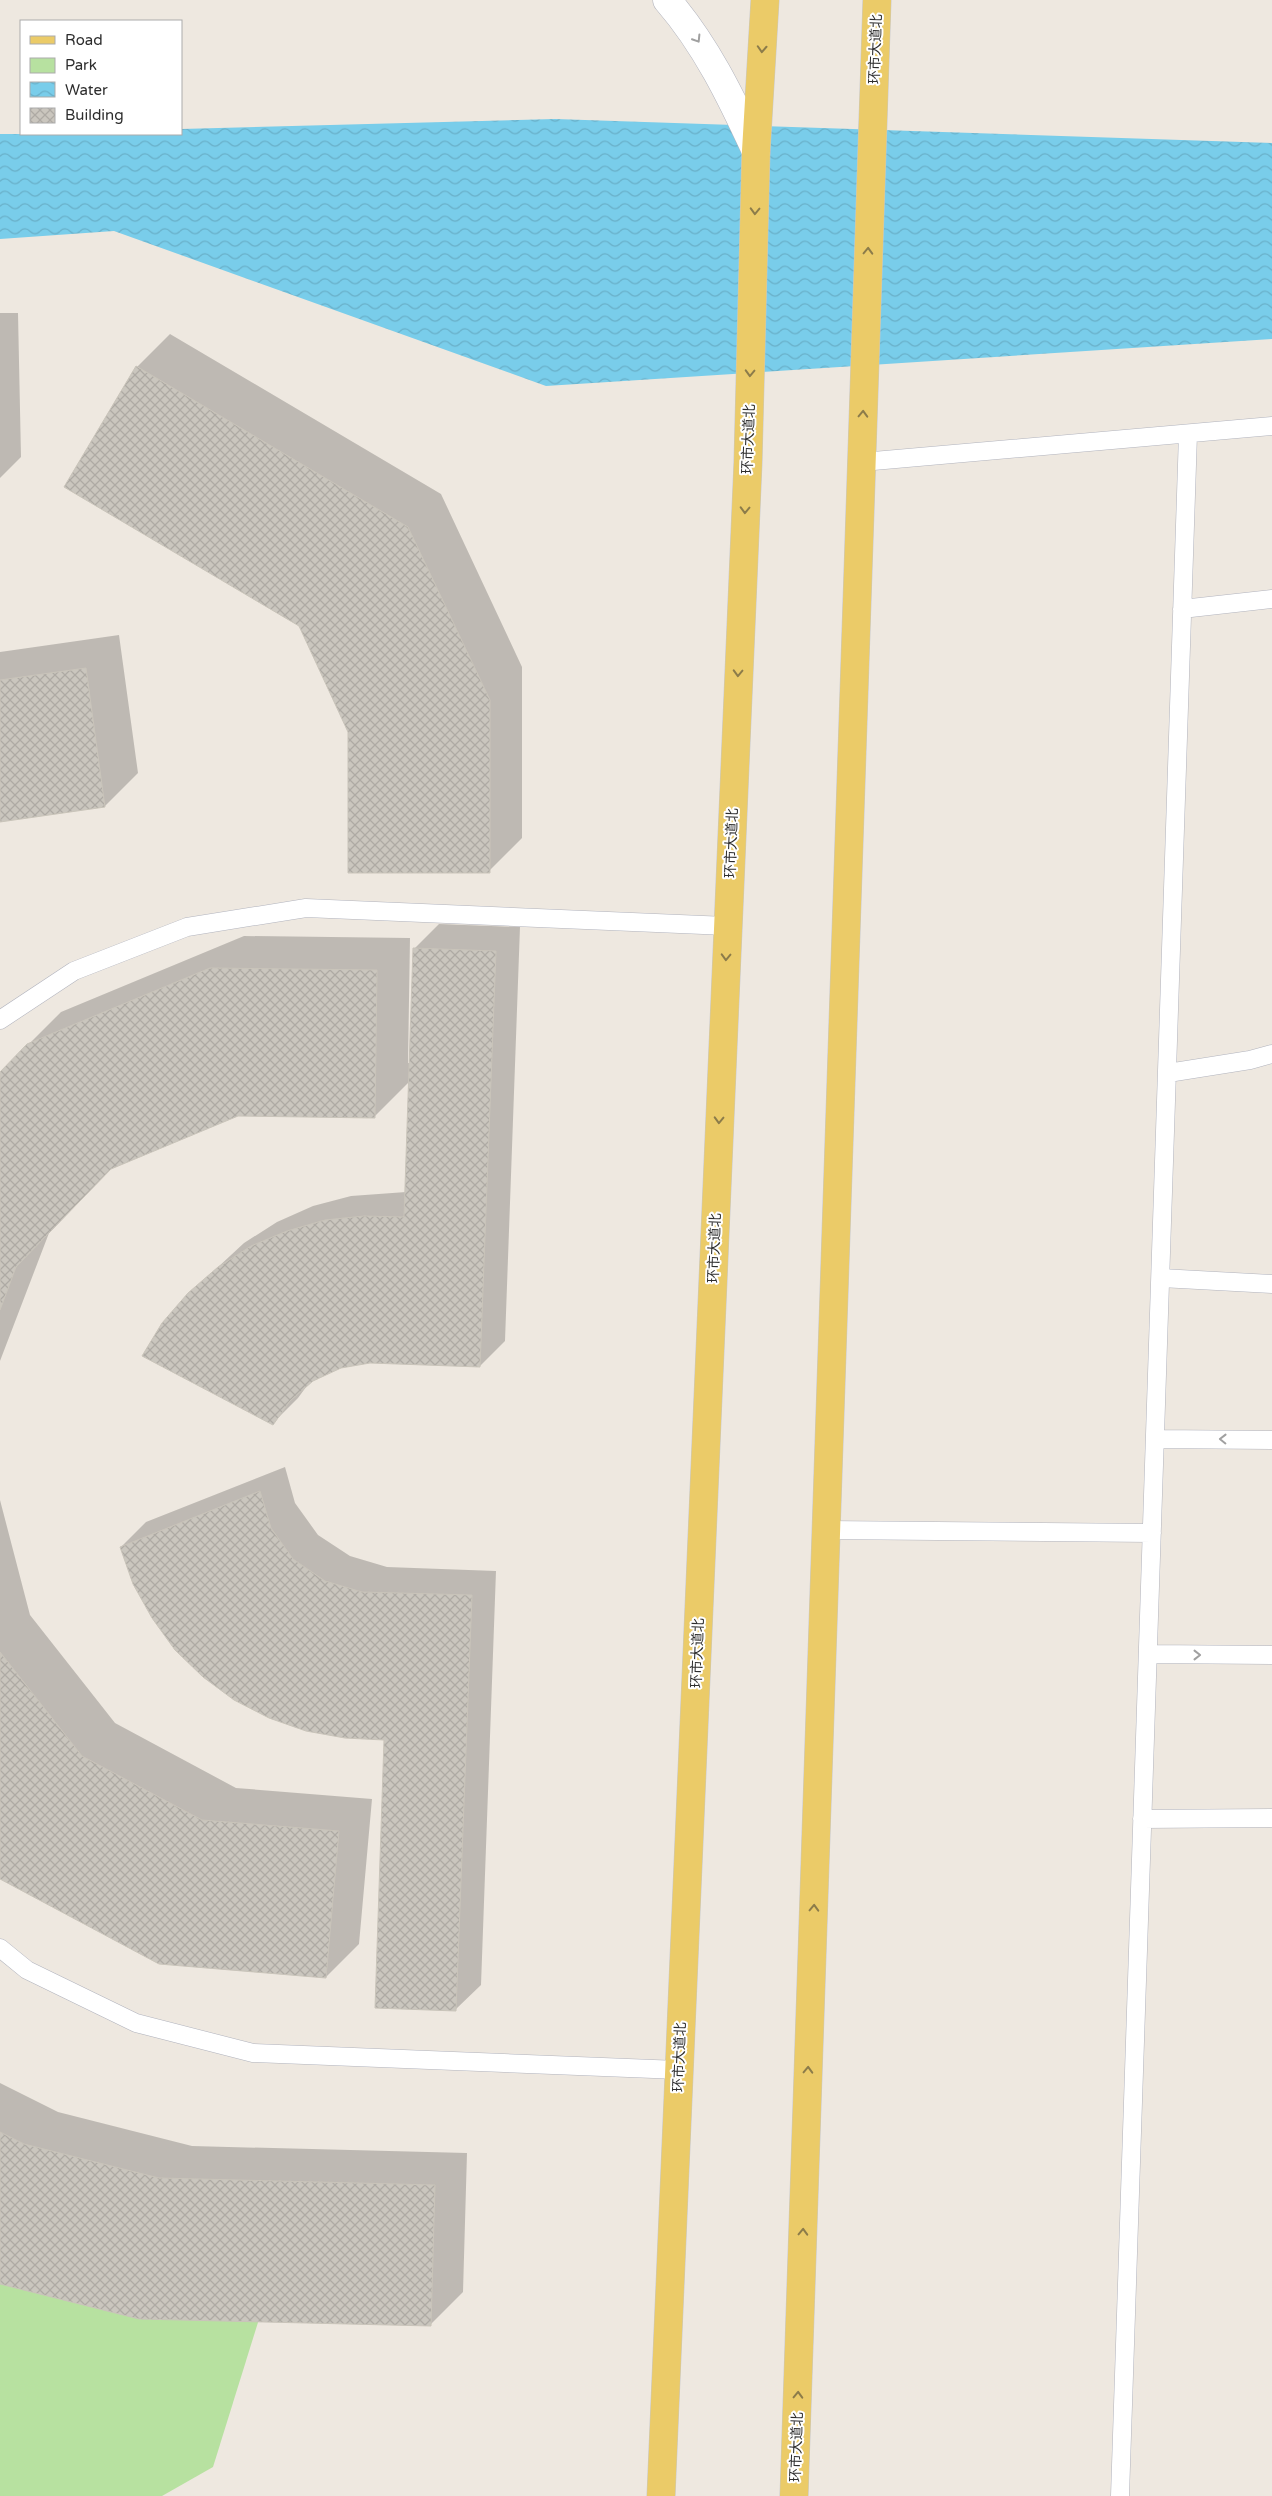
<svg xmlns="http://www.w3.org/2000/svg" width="1272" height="2496" viewBox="0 0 1272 2496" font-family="'Varela Round','Noto Sans SC',sans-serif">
<defs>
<pattern id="water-waves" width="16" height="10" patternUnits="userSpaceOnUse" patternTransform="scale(1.25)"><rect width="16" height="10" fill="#79cdea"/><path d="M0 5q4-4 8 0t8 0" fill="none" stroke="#69b0c9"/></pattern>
<pattern id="building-cross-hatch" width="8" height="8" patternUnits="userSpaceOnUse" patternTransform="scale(1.25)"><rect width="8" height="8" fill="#cac6be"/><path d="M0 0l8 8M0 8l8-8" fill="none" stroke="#aeaaa4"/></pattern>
</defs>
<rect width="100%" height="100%" fill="#eee8e0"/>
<path fill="#b7e1a0" d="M0,2240l264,63 -51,164 -51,29h-162z"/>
<path fill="url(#water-waves)" d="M555,119l717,24v196l-726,47 -432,-155 -114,8v-105h181v-5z"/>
<path fill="#0003" d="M0,313h18l3,144 -21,21z
M170,334l271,160 81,173v171l-33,33 -139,-140 -50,-106 -163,-258z
M119,635l19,138 -33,33 -105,15v-169z
M439,924l81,3 -15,414 -25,25 -110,-5 -30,6 -31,16 -11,15 -25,25 -84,-129 55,-51 33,-21 36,-16 38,-10 55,-4 4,-111 -35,35 -137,-1 -126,52 -63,66 -49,128v-288l61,-61 183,-76 166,2 -2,125h2l4,-114z
M285,1467l10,36 23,32 32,21 37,11 109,4 -15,414 -25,24 -71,-271 -264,-191 25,-25z
M0,1500l30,115 85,108 121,65 136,11 -13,145 -33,33 -326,-100z
M0,2083l58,29 134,34 275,7 -4,139 -33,33 -430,-43z"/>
<path fill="url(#building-cross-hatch)" stroke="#c9c4ba" d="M136,366l272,161 82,173v173h-142v-141l-49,-106 -235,-139z
M86,668l19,139 -105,15v-142z
M413,948l83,3 -16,416 -110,-4 -29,5 -28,13 -23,20 -17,24 -131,-69 20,-33 26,-30 30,-26 33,-21 36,-15 38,-11 39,-4 40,1z
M210,968l167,2 -2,148 -137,-2 -127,53 -95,98 -16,43v-238l27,-28z
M260,1491l11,37 22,31 32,22 37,11 110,3 -16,416 -81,-3 9,-268 -39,-2 -39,-7 -37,-13 -35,-18 -31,-23 -28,-27 -23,-32 -19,-34 -13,-37z
M0,1652l82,104 120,64 137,11 -13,147 -167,-14 -159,-85z
M0,2132l24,12 135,34 276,7 -4,141 -292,-7 -139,-35z"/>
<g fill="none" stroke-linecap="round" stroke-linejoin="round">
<g stroke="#b1b3bd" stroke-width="19">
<path id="lane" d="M862,462l410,-36
M1182,609l90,-10
M0,1020l74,-49 113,-44 119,-19 421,18
M1168,1073l82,-13 22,-6
M1161,1278l111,6
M1155,1439l117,1
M826,1530l326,3
M1148,1654l124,1
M1142,1819l130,-1
M0,1948l27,22 109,53 117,30 426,17
M1120,2496l68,-2062"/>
</g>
<g stroke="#b1b3bd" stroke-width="29">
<path id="secondary" d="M667,0c39,45 64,97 89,151"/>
</g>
<g stroke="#c8c8c8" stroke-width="29">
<path id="primary" d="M661,2496l87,-2034 8,-311 9,-151
M794,2496l83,-2496"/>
</g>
<use href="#lane" stroke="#fff" stroke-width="18"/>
<use href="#secondary" stroke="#fff" stroke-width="28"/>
<use href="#primary" stroke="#ebcb68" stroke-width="28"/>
</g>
<defs><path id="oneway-chevron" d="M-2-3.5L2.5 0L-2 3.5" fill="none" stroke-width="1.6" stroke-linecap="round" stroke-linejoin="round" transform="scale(1.25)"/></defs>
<g stroke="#a0a0a0">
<use href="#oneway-chevron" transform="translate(697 39) rotate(58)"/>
<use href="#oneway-chevron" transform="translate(1223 1439) rotate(-179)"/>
<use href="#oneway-chevron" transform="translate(1197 1655)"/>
</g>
<g stroke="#8c7c4a">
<use href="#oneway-chevron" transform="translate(762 49) rotate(93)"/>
<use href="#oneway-chevron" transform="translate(755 211) rotate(92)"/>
<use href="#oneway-chevron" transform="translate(868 251) rotate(-88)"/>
<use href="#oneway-chevron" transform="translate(750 373) rotate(92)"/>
<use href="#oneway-chevron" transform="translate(863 414) rotate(-88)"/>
<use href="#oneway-chevron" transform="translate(745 510) rotate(92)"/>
<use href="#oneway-chevron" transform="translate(738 673) rotate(92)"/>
<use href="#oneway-chevron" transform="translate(726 957) rotate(92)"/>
<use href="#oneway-chevron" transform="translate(719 1120) rotate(92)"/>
<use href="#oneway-chevron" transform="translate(814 1908) rotate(-88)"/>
<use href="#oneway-chevron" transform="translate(808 2070) rotate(-88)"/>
<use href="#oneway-chevron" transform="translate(803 2232) rotate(-88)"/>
<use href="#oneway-chevron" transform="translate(798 2395) rotate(-88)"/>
</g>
<g text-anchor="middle" stroke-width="4" stroke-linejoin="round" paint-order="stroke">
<g font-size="14" fill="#2d2d2d" stroke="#fff">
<text transform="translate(875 49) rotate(-88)" y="5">环市大道北</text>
<text transform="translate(748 439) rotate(-88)" y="5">环市大道北</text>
<text transform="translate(731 843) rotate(-88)" y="5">环市大道北</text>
<text transform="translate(714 1248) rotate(-88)" y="5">环市大道北</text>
<text transform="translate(697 1653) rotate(-88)" y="5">环市大道北</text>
<text transform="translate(679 2057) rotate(-88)" y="5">环市大道北</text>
<text transform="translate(796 2447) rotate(-88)" y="5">环市大道北</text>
</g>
</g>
<rect x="20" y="20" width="162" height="115" fill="#ffffff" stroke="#ababab"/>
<rect x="30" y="36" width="25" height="8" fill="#ebcb68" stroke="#ababab"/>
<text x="65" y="45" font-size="15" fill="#2d2d2d">Road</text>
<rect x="30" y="58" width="25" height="15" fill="#b7e1a0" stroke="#ababab"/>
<text x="65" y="70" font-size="15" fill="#2d2d2d">Park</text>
<rect x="30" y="82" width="25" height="15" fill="url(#water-waves)" stroke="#ababab"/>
<text x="65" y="95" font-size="15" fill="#2d2d2d">Water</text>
<rect x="30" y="108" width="25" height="15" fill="url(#building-cross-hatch)" stroke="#ababab"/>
<text x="65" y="120" font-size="15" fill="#2d2d2d">Building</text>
</svg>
